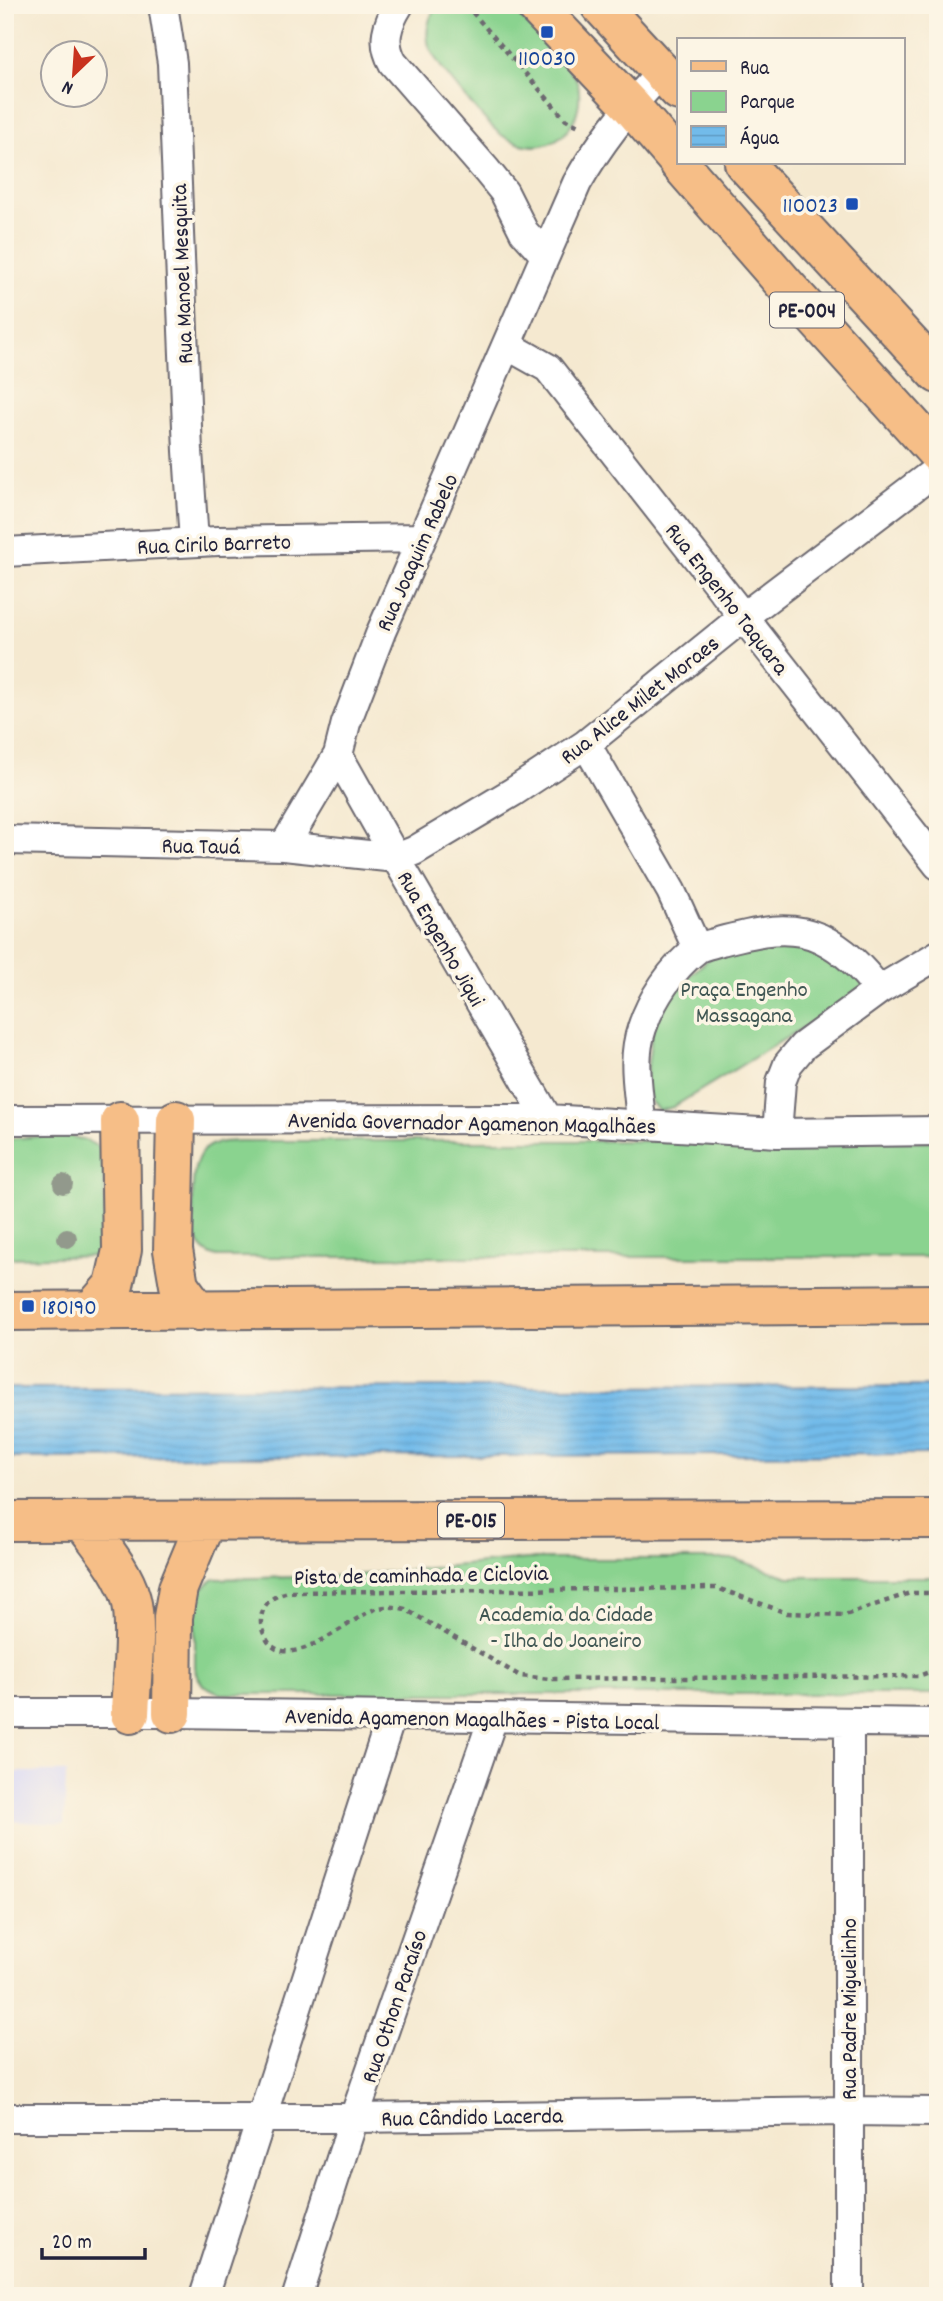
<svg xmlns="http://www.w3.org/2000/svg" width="943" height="2301" viewBox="0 0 943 2301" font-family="Dekko,sans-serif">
<defs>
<pattern id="water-rules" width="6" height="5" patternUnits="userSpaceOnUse" patternTransform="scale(1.75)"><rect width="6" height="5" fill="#72bbea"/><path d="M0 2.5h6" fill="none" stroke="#62a0ca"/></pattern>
</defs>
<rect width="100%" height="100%" fill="#fcf5e5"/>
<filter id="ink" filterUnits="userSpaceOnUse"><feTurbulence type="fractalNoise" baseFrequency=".0143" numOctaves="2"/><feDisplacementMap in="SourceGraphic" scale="14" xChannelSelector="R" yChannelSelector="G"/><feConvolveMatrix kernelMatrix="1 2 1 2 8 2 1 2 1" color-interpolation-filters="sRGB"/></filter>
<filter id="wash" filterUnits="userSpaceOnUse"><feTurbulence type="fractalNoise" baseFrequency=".00686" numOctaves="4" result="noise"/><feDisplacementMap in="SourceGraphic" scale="28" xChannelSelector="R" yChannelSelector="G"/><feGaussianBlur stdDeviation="1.57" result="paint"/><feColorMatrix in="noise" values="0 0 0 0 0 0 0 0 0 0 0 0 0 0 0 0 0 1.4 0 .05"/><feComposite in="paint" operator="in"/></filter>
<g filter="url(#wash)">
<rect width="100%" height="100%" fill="#f5e9d0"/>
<path fill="#d7d7f8" d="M5,1772h61l-2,52 -59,-3z"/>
<path fill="#8ad38f" stroke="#567a65" stroke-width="2" d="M437,5h73c12,14 62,63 67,76 6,18 0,42 -14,54 -14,11 -28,14 -45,8 -5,-2 -10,-4 -15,-7 -16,-11 -68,-72 -74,-90 -4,-14 0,-29 8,-41z
M786,931l34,10 48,47 -195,119 -14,4 -8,-9 -6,-15 9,-69 15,-24 43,-38z
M60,1135c17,2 32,5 45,18l-1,103 -99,2v-119z
M238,1141h700v116h-721c-12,-3 -19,-12 -23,-24 0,-21 -7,-71 12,-85 9,-7 21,-6 32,-7z
M527,1559h207l55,18h149v117h-717l-18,-9 -7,-11 -1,-6v-68l6,-11 13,-10 131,-3z"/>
<path fill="url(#water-rules)" stroke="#4a6e92" stroke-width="2" d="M938,1386v68l-933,4v-70z"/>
</g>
<g filter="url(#ink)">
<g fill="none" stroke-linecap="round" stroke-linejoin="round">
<g stroke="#6c686f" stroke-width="32">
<path id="minor" d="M163,5l9,58 16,388 6,91
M399,5c-12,19 -18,37 -6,58l94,108 17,21 20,40 21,23
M507,345l41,23 390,497
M5,552l213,-11 204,-3
M586,744l85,147 26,57
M338,755l58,103 152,261
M5,840l279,6 112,12 18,-7 99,-59 73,-48 157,-127 195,-148
M284,846l54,-91 8,-32 35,-91 196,-449c23,-41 52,-77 85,-111
M5,1120l543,-1 229,14 161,-2
M641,1123c-2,-33 -10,-63 1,-95 9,-28 30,-60 54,-78 6,-5 17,-6 25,-9 32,-8 67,-18 99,-3 25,12 42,30 59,52
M777,1133l4,-51 7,-18 15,-18 76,-56 59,-35
M5,1713h167l766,10
M849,1722v574
M5,2118h349l493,-7 91,1
M204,2296l187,-579
M297,2296l57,-178 139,-400"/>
</g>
<g stroke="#6c686f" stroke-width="42">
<path id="primary" d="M535,5l95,100 49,57
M600,5l79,86
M679,163l109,125 150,166
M744,163l194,211"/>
</g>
<g stroke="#6c686f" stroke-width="42">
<path id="trunk" d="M176,1120l-3,130 6,35 19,26
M93,1309l21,-24 8,-35 -2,-129
M5,1311l933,-7
M5,1521l933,-2
M83,1521c17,24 40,49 48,78 7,26 0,85 -1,115
M172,1713l1,-96 5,-29 28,-67"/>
</g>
<path stroke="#6c686f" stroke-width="4.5" stroke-dasharray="5 5" stroke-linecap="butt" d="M466,5l100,115 13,6
M938,1593h-28l-65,22 -58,-2 -70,-25 -429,4c-10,3 -21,7 -25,18 -4,12 -2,19 4,30 22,35 83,-21 106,-30 10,-4 21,-4 32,-1l115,67 31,3 367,-3 20,-7"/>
<use href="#minor" stroke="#fff" stroke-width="28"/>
<use href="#primary" stroke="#f6be87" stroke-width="38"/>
<use href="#trunk" stroke="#f6be87" stroke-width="38"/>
</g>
<g fill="#92998c">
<circle cx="63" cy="1184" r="10"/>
<circle cx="67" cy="1238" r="10"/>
</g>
</g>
<g fill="#1a4fb4" stroke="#fcf5e5" stroke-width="2.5">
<rect x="540" y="25" width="14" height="14" rx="3.5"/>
<rect x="845" y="197" width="14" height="14" rx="3.5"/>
<rect x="21" y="1299" width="14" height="14" rx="3.5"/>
</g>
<g text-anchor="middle" stroke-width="7" stroke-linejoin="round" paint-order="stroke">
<g fill="#fcf5e5" stroke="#63616e" stroke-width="2">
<rect x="770" y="292.5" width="74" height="35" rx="5"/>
<rect x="438" y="1502.5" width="66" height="35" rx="5"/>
</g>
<g font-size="21" font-weight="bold" fill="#22223b">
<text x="807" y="317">PE-004</text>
<text x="471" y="1527">PE-015</text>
</g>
<g font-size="23" fill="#164399" stroke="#fcf5e5">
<text x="547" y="65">110030</text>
<text x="838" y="212" text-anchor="end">110023</text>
<text x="42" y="1314" text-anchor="start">180190</text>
</g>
<g font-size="23" fill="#22223b" stroke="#fcf5e5">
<text transform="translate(181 274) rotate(-92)" y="8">Rua Manoel Mesquita</text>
<text transform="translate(214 543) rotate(-2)" y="8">Rua Cirilo Barreto</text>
<text transform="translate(416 552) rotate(-66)" y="8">Rua Joaquim Rabelo</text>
<text transform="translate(728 598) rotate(52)" y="8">Rua Engenho Taquara</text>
<text transform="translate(639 699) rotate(-38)" y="8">Rua Alice Milet Moraes</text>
<text transform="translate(201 845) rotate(1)" y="8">Rua Tauá</text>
<text transform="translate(442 938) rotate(60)" y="8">Rua Engenho Jiqui</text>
<text transform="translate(472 1122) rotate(1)" y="8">Avenida Governador Agamenon Magalhães</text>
<text transform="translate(421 1574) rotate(-1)" y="8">Pista de caminhada e Ciclovia</text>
<text transform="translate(472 1718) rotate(1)" y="8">Avenida Agamenon Magalhães - Pista Local</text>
<text transform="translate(393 2006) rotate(-71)" y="8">Rua Othon Paraíso</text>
<text transform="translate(848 2009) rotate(-90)" y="8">Rua Padre Miguelinho</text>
<text transform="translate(472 2116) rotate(-1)" y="8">Rua Cândido Lacerda</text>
</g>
<g font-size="23" fill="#415754" stroke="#fcf5e5">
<text x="744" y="996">Praça Engenho<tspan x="744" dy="26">Massagana</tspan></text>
<text x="566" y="1621">Academia da Cidade<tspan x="566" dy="26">- Ilha do Joaneiro</tspan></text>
</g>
</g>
<rect width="943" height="2301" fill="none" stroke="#fcf5e5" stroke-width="28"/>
<rect x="677" y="38" width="228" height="126" fill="#fcf5e5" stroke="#a5a1a1" stroke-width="2"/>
<rect x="691" y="61" width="35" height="10" fill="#f6be87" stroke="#a5a1a1" stroke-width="2"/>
<text x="740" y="74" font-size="21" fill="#22223b">Rua</text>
<rect x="691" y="91" width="35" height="21" fill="#8ad38f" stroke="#a5a1a1" stroke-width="2"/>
<text x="740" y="108" font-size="21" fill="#22223b">Parque</text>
<rect x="691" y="126" width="35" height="21" fill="url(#water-rules)" stroke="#a5a1a1" stroke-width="2"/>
<text x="740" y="144" font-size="21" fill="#22223b">Água</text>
<g transform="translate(74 74) rotate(205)"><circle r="33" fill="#fcf5e5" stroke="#a5a1a1" stroke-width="2"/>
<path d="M0-5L12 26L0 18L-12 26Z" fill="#c8321e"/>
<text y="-10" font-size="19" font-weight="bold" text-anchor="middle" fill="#22223b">N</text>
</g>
<path d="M42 2248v10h103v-10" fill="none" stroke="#22223b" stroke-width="3.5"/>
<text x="52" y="2248" font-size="21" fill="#22223b" stroke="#fcf5e5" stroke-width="5" paint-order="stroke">20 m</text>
</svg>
